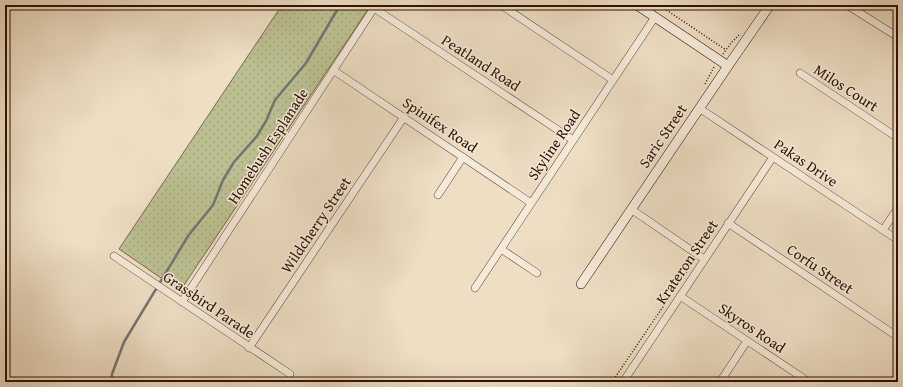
<svg xmlns="http://www.w3.org/2000/svg" width="903" height="387" viewBox="0 0 903 387" font-family="'Gentium Book Plus',serif">
<defs>
<pattern id="park-dots" width="8" height="8" patternUnits="userSpaceOnUse"><rect width="8" height="8" fill="#bcc091"/><path d="M2 2h.1M6 6h.1" fill="none" stroke="#a2a47b" stroke-width="1.8" stroke-linecap="round"/></pattern>
</defs>
<rect width="100%" height="100%" fill="#eedec4"/>
<filter id="stains"><feTurbulence type="fractalNoise" baseFrequency=".005" numOctaves="4"/><feColorMatrix values="0 0 0 0 .2 0 0 0 0 .09 0 0 0 0 .02 0 0 0 .5 -.17"/></filter>
<radialGradient id="worn" r=".72"><stop offset=".6" stop-color="#630" stop-opacity="0"/><stop offset="1" stop-color="#630" stop-opacity=".3"/></radialGradient>
<path fill="url(#park-dots)" stroke="#76684a" d="M282,5h89l-189,283 -5,1 -58,-40z"/>
<g fill="none" stroke-linecap="round" stroke-linejoin="round">
<path stroke="#737574" stroke-width="2.5" d="M111,382l1,-8 12,-32 64,-106 25,-31 10,-25 11,-18 23,-26 9,-15 9,-21 31,-37 34,-58"/>
<g stroke="#5f4433" stroke-width="8">
<path id="street" d="M501,5l112,75
M847,5l51,32
M374,8l199,132
M333,70l198,133
M800,73l98,65
M699,108l199,132
M438,195l25,-38
M631,209l73,50
M728,223l170,114
M883,230l15,-22
M501,249l36,24
M114,256l176,118
M475,288l180,-271
M680,296l129,86
M182,302l194,-297
M249,348l155,-231
M623,382l150,-225
M720,382l27,-41
M894,382l4,-7"/>
</g>
<g stroke="#2f1003" stroke-width="10">
<path id="secondary" d="M637,5l91,61
M581,284l147,-218 42,-61"/>
</g>
<path stroke="#2f1003" stroke-width="1.5" stroke-dasharray="1 2" stroke-linecap="butt" d="M659,5l67,45
M723,54l8,-11 8,-8
M705,84l9,-17
M612,382l82,-121"/>
<use href="#street" stroke="#f4ead9" stroke-width="7"/>
<use href="#secondary" stroke="#f4ead9" stroke-width="9"/>
</g>
<g text-anchor="middle" stroke-width="3" stroke-linejoin="round" paint-order="stroke">
<g font-size="15" fill="#2f1003" stroke="#f4ead9">
<text transform="translate(481 63) rotate(33)" y="5">Peatland Road</text>
<text transform="translate(846 88) rotate(33)" y="5">Milos Court</text>
<text transform="translate(440 125) rotate(34)" y="5">Spinifex Road</text>
<text transform="translate(663 136) rotate(-56)" y="5">Saric Street</text>
<text transform="translate(554 145) rotate(-56)" y="5">Skyline Road</text>
<text transform="translate(268 146) rotate(-57)" y="5">Homebush Esplanade</text>
<text transform="translate(806 163) rotate(34)" y="5">Pakas Drive</text>
<text transform="translate(316 225) rotate(-56)" y="5">Wildcherry Street</text>
<text transform="translate(687 262) rotate(-56)" y="5">Krateron Street</text>
<text transform="translate(820 269) rotate(34)" y="5">Corfu Street</text>
<text transform="translate(209 305) rotate(34)" y="5">Grassbird Parade</text>
<text transform="translate(752 328) rotate(34)" y="5">Skyros Road</text>
</g>
</g>
<rect width="903" height="387" fill="none" stroke="#eedec4" stroke-width="20"/>
<rect x="6" y="6" width="891" height="375" fill="none" stroke="#2f1003" stroke-width="2"/>
<rect x="10" y="10" width="883" height="367" fill="none" stroke="#2f1003"/>
<rect width="100%" height="100%" filter="url(#stains)"/>
<rect width="100%" height="100%" fill="url(#worn)"/>
</svg>
